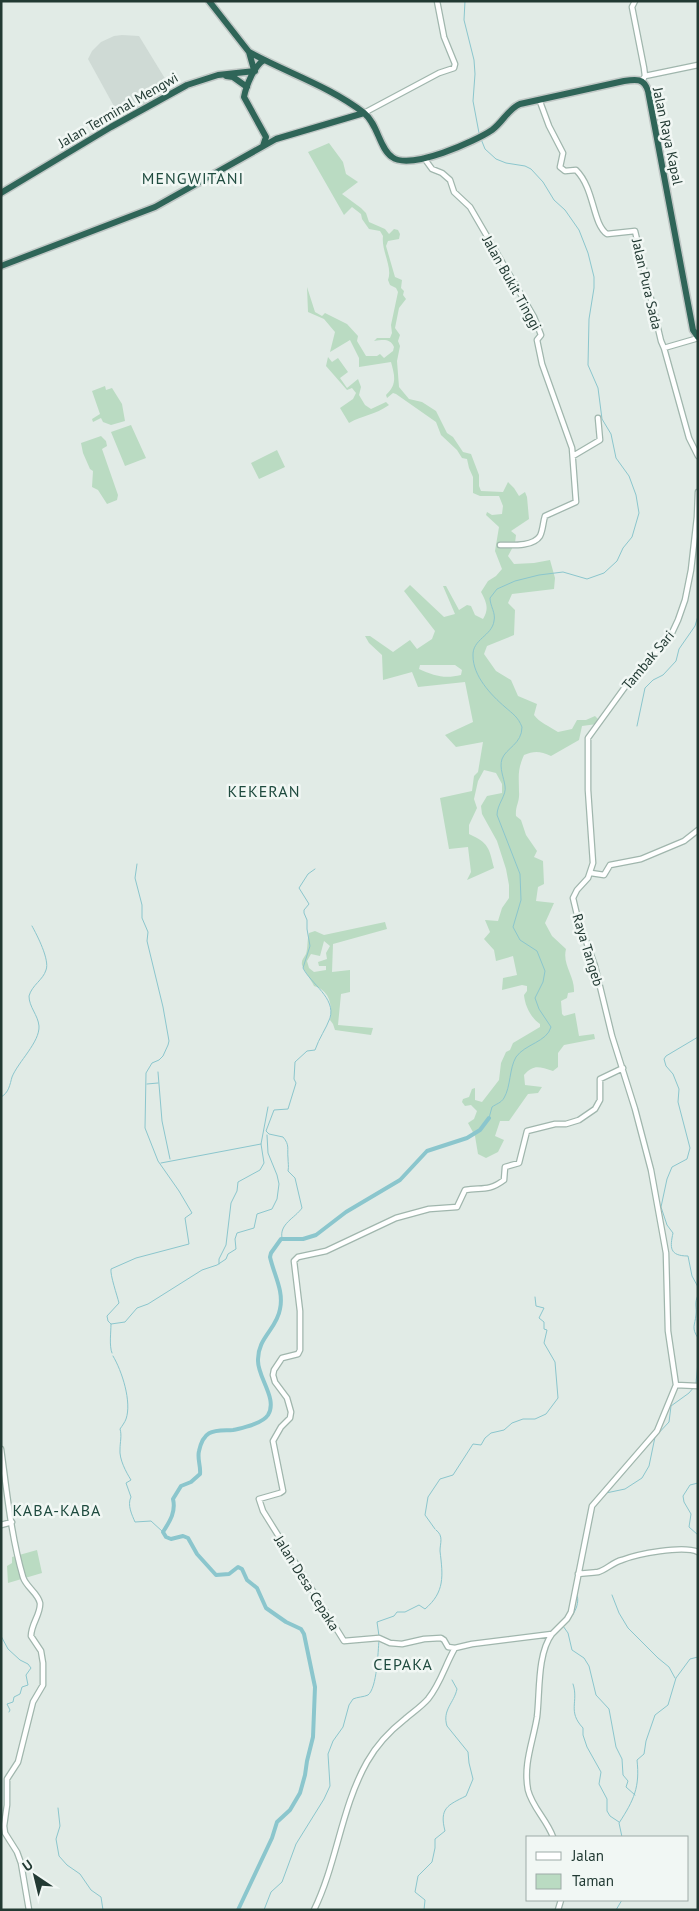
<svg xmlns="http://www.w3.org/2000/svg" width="699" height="1911" viewBox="0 0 699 1911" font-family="'PT Sans',sans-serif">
<rect width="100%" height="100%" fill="#e1ebe6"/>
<path fill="#cfdad5" d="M122,35l17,1 33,54 -51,29 -33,-60 4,-8 9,-9 13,-6z"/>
<path fill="#badbc2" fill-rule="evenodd" d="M329,143l14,19 3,12 12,8 -16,12 19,14 5,5 3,9 16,7 4,5 5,-5 4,1 2,4 -1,5 -11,2 -2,5 9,31 7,3 -1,8 3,3 -1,4 3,4 -7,9 -4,20 5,7 -2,6 2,5 -3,15 2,26 10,12 13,3 14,9 11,22 6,4 10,15 8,2 8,21v11l2,5 22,1 5,-10 6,6 5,8 6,-4 2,5 2,22 -18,12 5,4 -1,8 -7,13 6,8 20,-1 16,-3 5,18 -1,11 -42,5 -4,9 7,7 -1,25 -27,11 -3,8 12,17 15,9 7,16 19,8 -3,11c6,8 15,11 24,17l14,-3 5,-9h9l9,-4 3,3 -1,5 -15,2 -3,14 -28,16c-11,-5 -17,-5 -27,-1 -7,16 -5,21 -5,37 1,10 -4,14 -3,24l5,4 5,15 11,16 -3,6 9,4 1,23 -6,3 -2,14 18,2 -9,20 7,13 14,13c-4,16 9,27 8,43l-6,1 -1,5 -6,3 1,13 2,2 11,-3 4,23 15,-2 1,5 -31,6 -6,8v14l-5,4c-14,-4 -19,-7 -29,4l1,10 17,2 -4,6 -10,1 -19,27h-9l-5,15 9,4 -6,12 -12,6 -8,-4 -3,-18 -7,-13 6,-4 3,-8 -6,-6 -6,1 -3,-4 1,-3 6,-2 3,-8 3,-1v12l7,2 17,-22 2,-17 5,-11 4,-2 3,-7 27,-16v-3c-9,-6 -15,-18 -16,-29l3,-4v-5l-5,-1 -20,5 1,-12 14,-3 -4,-19 -17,5 -2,-11 -10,-11 6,-7 -5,-12 13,1 4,-13 7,-10v-13l-3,-16 -9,-28 -15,-27 -1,-8 6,-10 15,-3v-9l-6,-11 -12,-3 -6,11 -4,18 3,9 -8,17v9c20,9 20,14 25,34l-27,12 4,-8 -3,-25 -19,2 -9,-51 32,-7 2,-15 4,-4 5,-30 -27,5 -11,-12 28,-13 -8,-40 -47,5 -6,-15 -29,8 -1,-25 -13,-12 -4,-7h5l23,16 17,-12 7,9 15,-10 3,-8 -31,-40 6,-6 34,32 11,-3 -12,-28h3l13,24 8,-5 4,1 4,9 8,4c6,-10 4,-16 -2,-27l7,-11 8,-5 6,-7 -7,-18 4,-24 -13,-12 1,-3 5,3 10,-1 1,-8 -4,-10h-19l-7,-3v-16l-4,-9 -2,-9 -5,-1 -5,-8 -16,-15 -5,-13 -40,-28 -3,-1 -6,5 -1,-3c11,-11 9,-18 5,-33l-32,5v-9l-9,-18 -20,12 5,-20 -11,-13 -16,-7 -1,-25 8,25 7,4 3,-3 22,11 11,12 -1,5 9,15h11l3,-2 4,4 9,-7 1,-4c-4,-9 -11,-7 -20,-6l3,-3h13l2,-5 -1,-8 7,-33 -2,-4 -6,-3 -2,-5c5,-13 -7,-29 -5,-44l-3,-5 -11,-2 -7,-10 -1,-5 -9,-7 -8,8 -36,-63zM420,665h35l7,5 -1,5c-16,4 -27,1 -42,-6z
M328,357l4,5 6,-4 10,14 -8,6 7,10 11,-9 3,8 -2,8 6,10 6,4 15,-7 3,3c-14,10 -26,10 -40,18l-9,-15 13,-9 3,-6 -4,-5 -5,2 -21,-24z
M105,386l1,4 6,-2 10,16 3,17 -14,4 -8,-3 -2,-4 -8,4 -1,-3 8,-5 -8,-23z
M131,425l15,33 -21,8 -14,-34z
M101,436l5,5 1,5 -5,3 16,46 -1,5 -10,4 -9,-14 -6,-3 1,-16 -3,-2 -7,-16 -2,-10z
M277,450l8,17 -26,12 -8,-16z
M385,922l2,7 -54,15 -1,28 18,-2v22l-9,2 -3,31 35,3 -2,7 -36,-5 -2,-6 -3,-4c3,-13 0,-30 -16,-34 -2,-5 -11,-17 -12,-21 -1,-5 2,-7 4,-11 2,-6 1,-14 3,-21l6,-2 9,4zM324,941l6,5 -4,7 1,6 -9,3 1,4h7v4l-12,2 -5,-4 -2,-7 4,-7 9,2z
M37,1550l5,23 -34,10 -1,-17 5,-3v-6z"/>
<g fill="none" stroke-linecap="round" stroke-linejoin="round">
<path stroke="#8bc6cd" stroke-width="1" d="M465,1l-1,19 10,40 1,14 -2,27 6,32
M481,139l4,10 11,10 10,4 19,3 6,3 12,13 11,18 11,10 14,20 9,23 6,24v11l-5,31 -1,46 10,23 4,31 9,15 5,24 13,18 7,19 3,18 -7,24 -9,11 -6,13 -13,12 -17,6 -24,-7 -24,3 -24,6 -18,8 -7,9c0,8 6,15 4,23 -2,15 -22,18 -21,35 0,20 18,39 32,51 8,7 13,10 17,20 0,17 -16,21 -20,32 -3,9 2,19 3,27 2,9 -8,18 -8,29l23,59 1,26 -8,27 7,13 17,11 8,20 -2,11 -8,16 4,11 12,18c-4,15 -26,17 -35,30 -7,12 -5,29 -12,41 -3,5 -8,6 -12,9l-3,11
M637,726l8,-38 8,-8 10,-5 13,-14 3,-12 16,-23 3,-10
M698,1037l-32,19 -2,3 2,7 7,8 6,15 -1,13 12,46 -3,11 -15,8 -5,12 -6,28 6,18 6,8c-3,14 -4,23 15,23l4,20 6,11
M158,1072l4,49 8,38
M147,1084l11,-1
M1,1097c8,-4 9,-13 11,-20 6,-15 28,-35 27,-51 -1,-11 -10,-19 -10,-30 3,-11 14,-16 17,-26 4,-10 -9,-35 -14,-44
M161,1163l100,-19
M282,1238c-3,-14 13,-20 20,-30l-7,-30 -7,-7c1,-5 0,-8 0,-13 -1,-9 2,-13 -5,-21l-14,-3 -3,-3 8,-21 14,-1 8,-26 -2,-4 1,-17 12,-11 8,-1c4,-12 11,-21 15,-32 6,-20 -19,-34 -27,-50l7,-22 -3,-17v-9l-3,-7v-3l5,-6 -10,-16 9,-14 7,-5
M219,1264v-5l7,-14 5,-42 6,-12 1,-9 22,-12 4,-7 -3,-19 7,-37
M698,1295c-4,9 -1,11 -2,20 -1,10 -5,13 2,23
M111,1324l-3,-3 -1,-5 12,-13c-2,-8 -9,-28 -8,-34l25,-11 53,-14 -4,-26 7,-5 -13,-22 -21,-30 -13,-33 1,-55 6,-10 7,-3 4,-4 5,-11 1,-4 -6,-34 -16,-66 1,-9 -6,-14v-13l-7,-27 2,-14
M112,1353c-3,-7 -1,-21 -1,-29l14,-2 12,-14 11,-4 54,-34 15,-5 9,-6 2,-5 8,-5 -1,-10 2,-6 17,-5 3,-14 15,-5 5,-10 2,-15 -2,-9 -9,-22 -1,-18
M113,1356c9,15 19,46 13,63 -1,3 -4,7 -6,10 2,6 0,14 0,20 -1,10 6,23 11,31l-5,3 5,14c-4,8 1,18 4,25l16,-1 12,11
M696,1383l2,-21
M698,1483l-8,2 -7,11 1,6 7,12 -2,13 9,8
M606,1493l19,-4 17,-11 7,-12 6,-29 14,-15 2,-16 18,-13 5,-6
M435,1529l-10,-14 3,-18 12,-18 13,-4 20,-31 8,1 4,-7 6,-5 13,-3 8,-7 11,-4h12l11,-5 12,-16 -3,-36 -11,-19 3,-13 -3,-1v-7l-5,-4 5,-10 -8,-2 -1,-9
M576,1592c6,12 -4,26 -13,34l5,7 4,17 12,8 5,8 7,29 13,14 7,38 6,12 1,16 5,6 -2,6 9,8
M612,1595l7,18 9,15 30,30 11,9 6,11
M1,1636l7,13 12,11 8,4 3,4 -5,7 2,10 -6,2 -2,7 -6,3 -1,5 -6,2 3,6 -1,2
M379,1636l-2,-14 17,-6 3,-4h8l14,-7 6,4c20,-17 18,-33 15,-58 0,-8 4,-15 -4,-21
M573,1684c6,18 -6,27 10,44v7l4,12 14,25 -2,12 8,15v12l3,5 9,6
M58,1808l2,18 -4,13 3,17 8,9 13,9 11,16 10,7 2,13
M622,1837l-3,-14c15,-23 21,-36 18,-63l7,-6 2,-13 9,-26 13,-10 8,-27 14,-19 8,-2
M264,1910l7,-18 11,-10 14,-38 28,-45 6,-13 -2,-32 5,-13 10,-14 6,-22 4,-6c4,-2 11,-2 15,-4 9,-7 10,-43 11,-55
M424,1910l1,-10 -10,-8 3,-16 14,-14 3,-14v-9l10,-8c-6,-23 3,-26 21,-35l7,-17 -4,-16 -1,-11 -21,-26c-5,-16 7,-23 10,-37l-5,-9
M616,1910l6,-10"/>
<path stroke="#8bc6cd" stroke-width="4" d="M238,1910l34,-72 5,-16 13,-12 10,-17 5,-18 2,-14 6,-24 2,-50 -11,-53 -3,-5 -15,-7 -20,-14 -9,-20 -10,-8 -5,-11 -4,-2 -9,7 -13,1 -19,-21 -9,-16 -5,-2 -12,3 -5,-2 -3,-5c7,-11 13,-20 10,-33l8,-13 10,-4 9,-8c1,-8 -3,-15 -1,-23 5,-23 16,-20 34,-21 7,-1 12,-3 19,-5 5,-2 12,-4 16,-10 10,-16 -10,-37 -10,-54 -1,-23 19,-32 22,-52 4,-18 -6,-34 -10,-52l1,-4 10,-14h22l13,-4 30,-23 54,-32 27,-29 40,-13 13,-8 9,-12"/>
<g stroke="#a0b6ad" stroke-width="7">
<path id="secondary" d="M635,1l-3,6 12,61 1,8 -3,5
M645,76l53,-11
M539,99l10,27 14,27 -3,14 5,4 11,-1c19,19 16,53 31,64l28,-3 26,110 3,7
M364,113l75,-40 15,-5 1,-4 -11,-27 -7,-36
M424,158l8,11 10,4 8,7 4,12 16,15 64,110 7,18 -4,5 5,24 30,84 4,54 -31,14c-2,6 -2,14 -5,20 -7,11 -29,9 -40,9
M697,337l-2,2 -31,9 25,90 9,18
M573,456l27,-16 -2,-22
M591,873l13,2 6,-10 31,-6 43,-18 14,-11
M676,1385l22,1
M1,1449c6,43 10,87 22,128 3,10 15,16 17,26 1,11 -9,21 -9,33l10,15 2,12v22l-10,17 -15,60 -11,17v26l-3,21 1,7 12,19 4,11 8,47
M1,1525l11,-3
M578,1574c7,-1 13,-1 20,-2 8,-2 15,-10 24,-12 15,-6 61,-15 76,-8
M552,1634c-15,20 -12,59 -15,83 -4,25 -14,47 -9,73 4,17 19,30 25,47
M455,1648l-7,-1 -4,-7 -3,-2 -17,1 -22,5 -12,-1 -11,-5 -35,3 -81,-130 -4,-12 21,-6 3,-2 -10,-50 8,-14 9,-9 1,-6 -4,-14 -12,-16 -2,-7 1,-5 8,-12 16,-4 2,-4v-39l-6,-50 4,-4 28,-6 70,-33 33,-9 28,-2 8,-17c16,-3 23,2 39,-10l1,-13 14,-4 8,-32 28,-7h11l13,-4 16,-11 5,-9v-21l23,-11
M314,1910c23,-47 27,-102 53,-148 9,-16 24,-32 38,-43 8,-7 16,-12 23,-20 13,-16 17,-34 27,-51l17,-4 80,-10 15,-15 4,-7 21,-106 65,-75 19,-46 -8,-54 -2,-78 -15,-83 -16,-61 -23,-73 -17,-70 -17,-47 -5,-21 4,-8 11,-12 5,-15 -5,-73v-52l37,-51 46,-52 7,-15 7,-20 6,-30 6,-53 1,-25
M558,1910l3,-10"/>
</g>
<g stroke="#c1c8c6" stroke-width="9">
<path id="highway" d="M209,1l40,51 5,18
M249,52c38,21 80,34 115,61 14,11 15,35 28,44 18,14 84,-16 100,-27 11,-8 16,-21 28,-26l104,-23c12,-2 20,-3 24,10l45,239 5,7
M226,76l7,1 14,10
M263,146l3,-9 -22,-40c2,-11 10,-31 20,-37
M1,193l110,-66 76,-42 31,-10 37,-4
M1,266l154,-59 121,-68 88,-26"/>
</g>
<use href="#secondary" stroke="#fff" stroke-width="4.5"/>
<use href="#highway" stroke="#2f6558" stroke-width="6"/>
</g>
<g text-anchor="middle" stroke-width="5" stroke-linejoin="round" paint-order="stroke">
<g font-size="14" fill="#223a33" stroke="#f1f7f4">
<text transform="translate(118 110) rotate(-30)" y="5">Jalan Terminal Mengwi</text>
<text transform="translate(668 136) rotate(78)" y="5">Jalan Raya Kapal</text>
<text transform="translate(512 283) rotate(61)" y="5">Jalan Bukit Tinggi</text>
<text transform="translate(647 284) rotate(77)" y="5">Jalan Pura Sada</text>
<text transform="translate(648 660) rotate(-50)" y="5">Tambak Sari</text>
<text transform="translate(588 950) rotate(73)" y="5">Raya Tangeb</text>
<text transform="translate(307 1583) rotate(58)" y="5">Jalan Desa Cepaka</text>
</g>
<g font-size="16" letter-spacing="1" fill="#1f4b3f" stroke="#f1f7f4">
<text x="193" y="184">MENGWITANI</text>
<text x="264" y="797">KEKERAN</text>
<text x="57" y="1516">KABA-KABA</text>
<text x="403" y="1670">CEPAKA</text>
</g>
</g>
<rect width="699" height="1911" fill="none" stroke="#223a33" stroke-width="5"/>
<rect x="526" y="1836" width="162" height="65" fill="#f1f7f4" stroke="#9eaba7"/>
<rect x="536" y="1852" width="25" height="8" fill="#ffffff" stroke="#9eaba7"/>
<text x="572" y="1861" font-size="15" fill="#223a33">Jalan</text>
<rect x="536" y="1874" width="25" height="15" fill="#badbc2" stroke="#9eaba7"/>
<text x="572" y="1886" font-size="15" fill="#223a33">Taman</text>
<g transform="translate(35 1876) rotate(325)" stroke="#f1f7f4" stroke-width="4" paint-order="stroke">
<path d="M0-4L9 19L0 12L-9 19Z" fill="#223a33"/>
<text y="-8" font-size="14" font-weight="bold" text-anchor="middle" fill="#223a33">U</text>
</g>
</svg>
